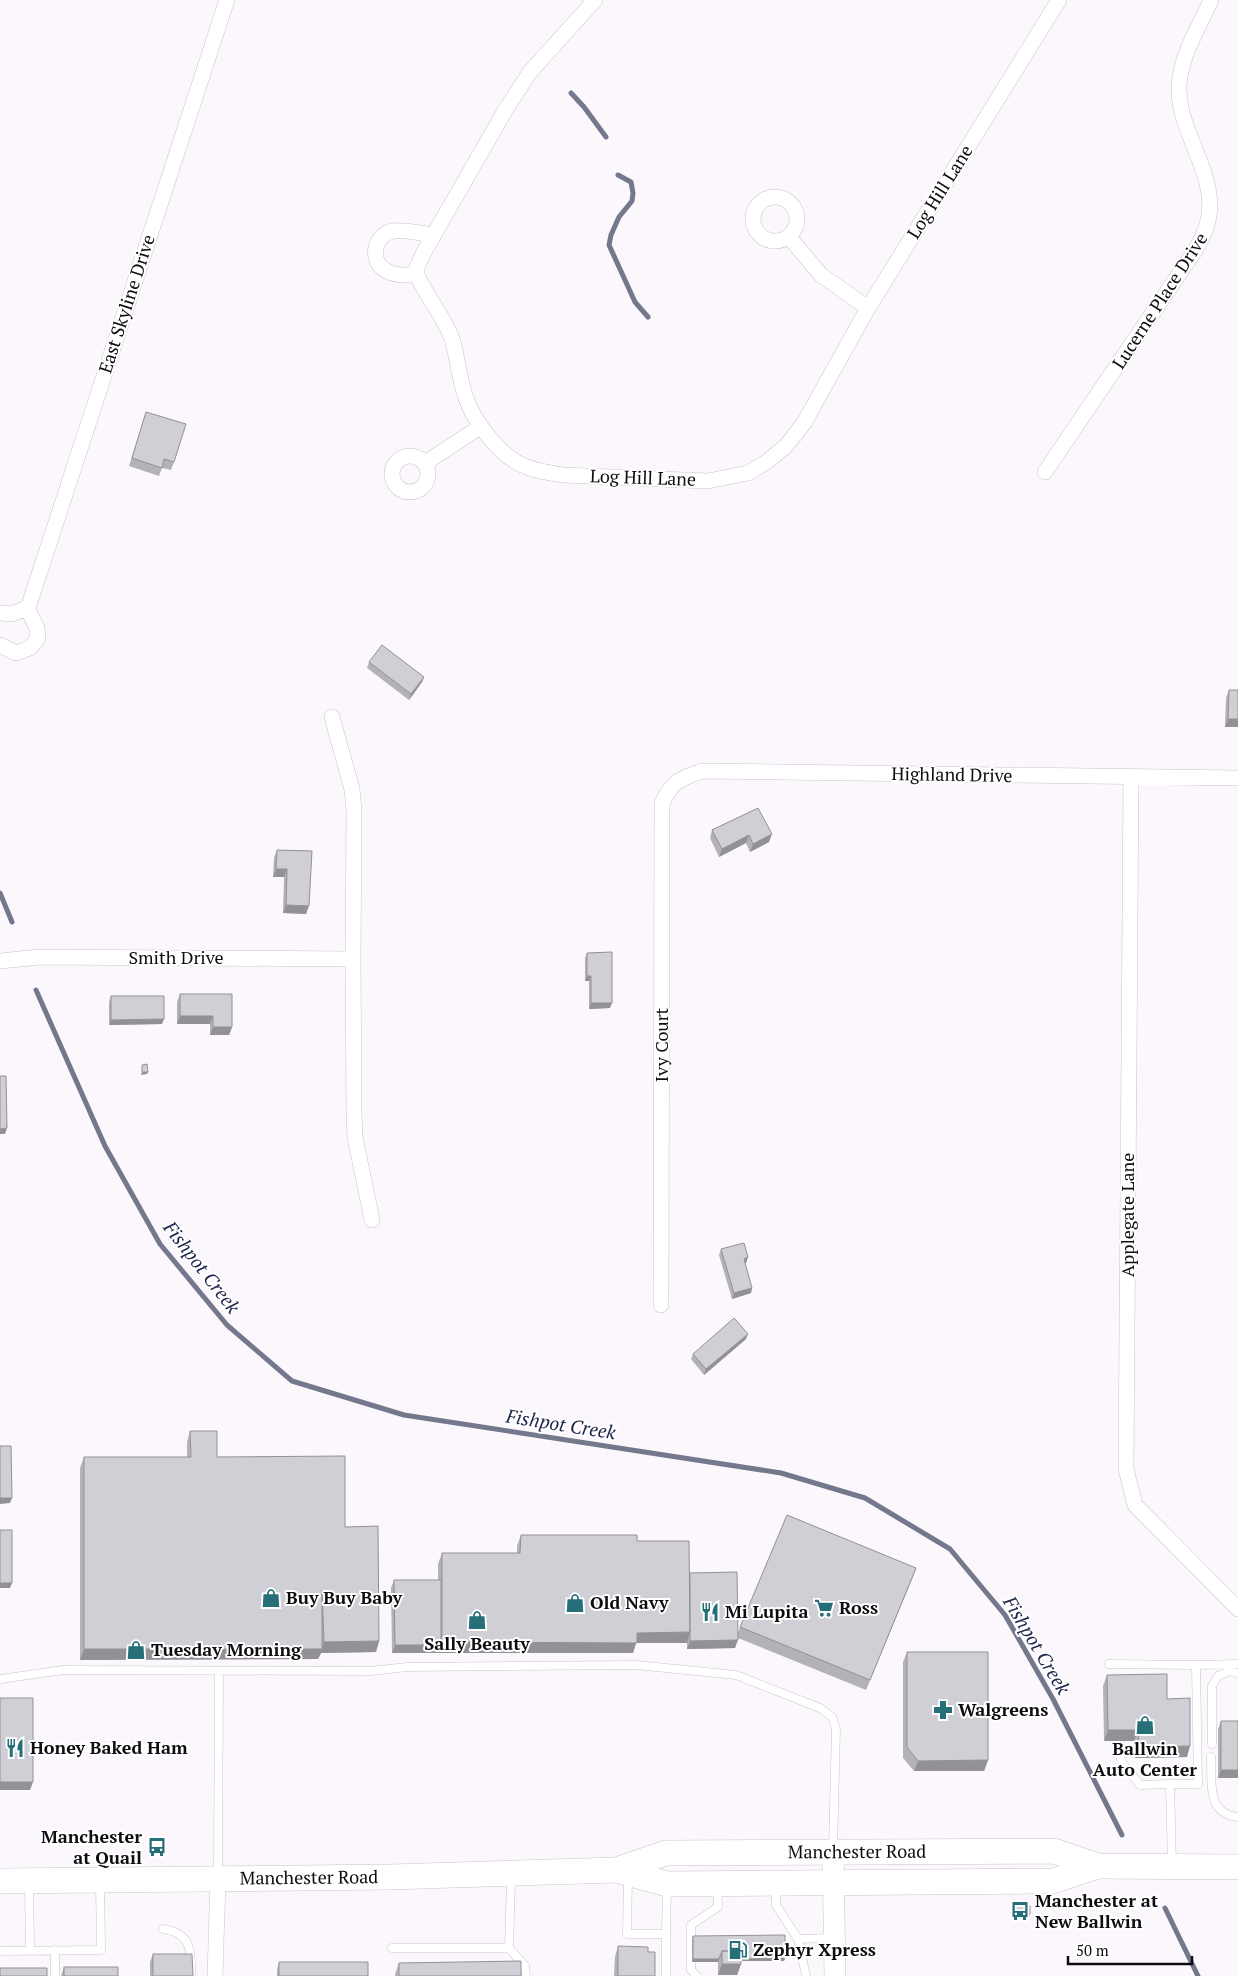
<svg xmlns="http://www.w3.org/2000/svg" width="1238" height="1976" viewBox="0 0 1238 1976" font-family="'PT Serif',serif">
<rect width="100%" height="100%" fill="#fcf7fd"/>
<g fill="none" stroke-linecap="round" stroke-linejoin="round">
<path stroke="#74788d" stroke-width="5" d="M571,93l13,14 22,30
M618,175l13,7 2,11 -1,8 -13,16 -8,18 -2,10 26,57 13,15
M0,893l12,29
M36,990l69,156 55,98 67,81 65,56 112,34 377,58 84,25 85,51 55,66 48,84 69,136
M1165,1908l33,68"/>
<g stroke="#c8c4c9" stroke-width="9">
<path id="service" d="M1109,1664l87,1 2,119h-28l2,80
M1196,1665l42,-1
M0,1679l63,-9 308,1 36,-4 229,-2 100,10 84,33 12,9 4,12 -3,120
M1120,1744l1,17 19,24 30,-1
M1212,1744v-58l6,-10 12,-5 8,2
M1211,1757c1,24 -5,57 27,60
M218,1876l1,-205
M628,1877l-1,57h39l1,-46
M29,1883l1,67
M776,1887v18l22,34 35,-1
M163,1929c29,4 28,22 28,47
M798,1939l8,37
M392,1948h117l2,-70
M509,1948l16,18 1,10
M55,1950v26
M0,1951l101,-1 -1,-67
M666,1976v-42
M697,1976l-6,-6v-45l27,-18 -1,-21"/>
</g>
<g stroke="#c8c4c9" stroke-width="16">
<path id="minor" d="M595,0l-65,72 -24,37 -82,143 -7,15v8c10,23 27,41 35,64 6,19 7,39 13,56 7,24 34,60 57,70 13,6 27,8 41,10l145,6 40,-8 20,-12 18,-15 18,-23 64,-115 191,-308
M753 219a22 22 0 1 1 44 0a22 22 0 1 1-44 0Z
M789,237l32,38 47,33
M417,275c-9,0 -22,1 -30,-4 -19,-9 -13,-38 7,-40 12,-2 27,3 39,4
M392 474a18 18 0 1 1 36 0a18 18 0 1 1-36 0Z
M425,463l55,-36
M1045,472l151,-223c4,-7 8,-14 10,-21 18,-53 -35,-99 -26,-151 4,-27 20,-52 31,-77
M27,608l2,-3 198,-605
M0,613l12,1 15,-6
M0,645l16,8 14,-5 8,-10 -1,-10 -10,-20
M332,717l20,72 2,21 -1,149 1,155 1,23 17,83
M1131,777l-5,692 9,36 103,104
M0,961l39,-4 314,2
M661,1305l1,-502c11,-22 17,-24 40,-32l536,7
M215,1976l3,-97"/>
</g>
<g stroke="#c8c4c9" stroke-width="22">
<path id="secondary" d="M833,1852l2,124"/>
</g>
<g stroke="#c8c4c9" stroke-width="26">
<g id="trunk">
<path d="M616,1870l51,14 386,-3 45,-15"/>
<path id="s1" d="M0,1881l391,-4 225,-7 50,-17 388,-2 44,15 140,1"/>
</g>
</g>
<use href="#service" stroke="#fff" stroke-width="8"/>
<use href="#minor" stroke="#fff" stroke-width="15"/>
<use href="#secondary" stroke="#fff" stroke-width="21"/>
<use href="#trunk" stroke="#fff" stroke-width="25"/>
</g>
<path fill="#b3b2b7" d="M146,412l28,50 -3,8 -9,-2 -3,8 -30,-10z
M369,662l55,15 -2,5 -13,18 -42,-32z
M1229,690h9v37h-13l1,-29z
M758,808l11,34 -19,10 -4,-9 -27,14 -9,-19 2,-8z
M277,850l35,1 -6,63 -23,-1 1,-36h-11l1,-19z
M587,953l23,55 -21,1v-28h-4v-23z
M180,994l52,33 -3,8h-19v-11h-33v-22z
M111,996l51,28 -53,1v-23z
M721,1249l27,8 -2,6h-1l7,25 -1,5 -19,6 -13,-44z
M746,1339l-42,36 -13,-16 2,-5z
M190,1431l27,26 128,70 34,114 -3,11 -55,1 -3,6 -238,1v-192l4,-11h103v-15z
M521,1535l116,6 53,32 48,60 2,-6 176,-59 -50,122 -128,-52 -3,10 -48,1v-7l-51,1 -3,10h-241l-1,-65 3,-8h44v-16l4,-11h75v-7z
M907,1652l81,108 -4,11h-70l-11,-13v-96z
M1107,1675l60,24 20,58 -52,1 -1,-17h-30l-1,-55z
M1221,1721l17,57h-20v-49z
M693,1936l92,22 -1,3h-43v3l-4,11h-19v-13h-26v-23z
M618,1946l37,30h-41l1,-19z
M153,1954l40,22h-43v-14z
M279,1962l89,14h-91v-6z
M399,1963l122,13h-126v-2z
M64,1967l54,9h-57z"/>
<path fill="#929195" d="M424,677l-2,5 -13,18 2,-6z
M1228,719h10v8h-13z
M772,834l-3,8 -19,10 3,-8z
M749,835l-3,8 -27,14 3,-8z
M276,869h11l-3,8h-11z
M286,905l23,1 -3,8 -23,-1z
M587,976h4l-2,5h-4z
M591,1003h21l-2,5 -21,1z
M180,1016h33l-3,8h-33z
M164,1019l-2,5 -53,1 2,-5z
M213,1027h19l-3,8h-19z
M142,1072h6l-1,2 -6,1z
M7,1128l-2,6h-5v-5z
M748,1257l-2,6 -4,1 2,-5z
M752,1288l-1,5 -19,6 2,-6z
M748,1334l-2,5 -42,36 2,-6z
M0,1498h12l-2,5 -10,1z
M916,1568l-4,11 -46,111 4,-10z
M0,1583h12l-2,5h-10z
M690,1632l-3,11h-51l-3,10h-241l3,-8h46l1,-3 195,-9z
M738,1640l-3,8 -48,1 3,-8z
M379,1641l-3,11 -55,1 -3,6 -238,1 4,-11h237l3,-7z
M1108,1730h30l-4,11h-30z
M1190,1746l-3,11 -52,1 4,-11z
M988,1760l-4,11h-70l4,-10z
M1221,1770h17v8h-20z
M0,1782h33l-3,8h-30z
M1013,1914h17l-1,3h-17z
M785,1958l-1,3h-62v-2z
M693,1959h26l-1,3h-26z
M722,1964h19l-4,11h-19z"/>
<path fill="#d0cfd5" stroke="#929195" d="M146,412l40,12 -12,38 -10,-3 -2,9 -30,-10z
M382,645l42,32 -13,17 -42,-32z
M1229,690h9v29h-10z
M758,808l14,26 -19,10 -4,-9 -27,14 -10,-19z
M277,850l35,1 -3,55 -23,-1 1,-36h-11z
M612,952v51h-21v-27h-4v-23z
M180,994h52v33h-19v-11h-33z
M111,996h53v23l-53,1z
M147,1064l1,8h-6v-7z
M0,1076h6l1,52 -7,1z
M744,1243l4,14 -4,2 8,29 -18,5 -13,-44z
M734,1318l14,16 -42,35 -13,-15z
M190,1431h27v26l128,-1v71l33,-1 1,115 -55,1 -2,-52v59h-238v-192h107z
M0,1446h11l1,52h-12z
M787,1515l129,53 -46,112 -130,-53z
M0,1530h12v53h-12z
M521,1535h116v6h52l1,91 -53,1v10l-195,-1v-89h78z
M737,1572l1,68 -48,1v-68z
M394,1580h47v65h-46z
M907,1652h81v108l-70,1 -11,-14z
M1167,1674v25l23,-1v48l-51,1 -1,-17h-30l-1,-55z
M0,1698h33v84h-33z
M1221,1721h17v49h-17z
M1013,1906h17v8h-17z
M785,1935v23l-44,1v-8h-19l-3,8h-26v-23z
M618,1946l30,1v5h7v24h-37z
M722,1951h19v13h-19z
M153,1954h39l1,22h-40z
M521,1961v15h-122v-13z
M279,1962h89v14h-89z
M64,1967h54v9h-54z
M0,1968h47v8h-47z"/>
<defs>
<g id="shop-bare" transform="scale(1.5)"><path d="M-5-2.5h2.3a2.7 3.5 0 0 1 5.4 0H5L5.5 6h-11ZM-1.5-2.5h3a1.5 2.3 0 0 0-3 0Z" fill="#266f78" stroke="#fff" stroke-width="2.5" paint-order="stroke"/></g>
<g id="supermarket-bare" transform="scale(1.5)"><path d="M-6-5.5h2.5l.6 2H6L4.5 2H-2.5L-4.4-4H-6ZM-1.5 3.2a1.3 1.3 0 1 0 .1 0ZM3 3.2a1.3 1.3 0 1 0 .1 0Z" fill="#266f78" stroke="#fff" stroke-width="2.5" paint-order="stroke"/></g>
<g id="restaurant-bare" transform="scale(1.5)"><path d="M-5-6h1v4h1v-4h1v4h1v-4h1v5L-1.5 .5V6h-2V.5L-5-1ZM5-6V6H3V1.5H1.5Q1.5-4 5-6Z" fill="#266f78" stroke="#fff" stroke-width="2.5" paint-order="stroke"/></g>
<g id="pharmacy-bare" transform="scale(1.5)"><path d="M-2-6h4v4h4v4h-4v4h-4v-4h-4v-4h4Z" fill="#266f78" stroke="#fff" stroke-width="2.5" paint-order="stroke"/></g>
<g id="bus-bare" transform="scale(1.5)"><path d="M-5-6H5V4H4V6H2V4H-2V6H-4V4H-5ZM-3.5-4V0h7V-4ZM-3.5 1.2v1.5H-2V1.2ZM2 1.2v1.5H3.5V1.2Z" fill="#266f78" stroke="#fff" stroke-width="2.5" paint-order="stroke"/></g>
<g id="fuel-bare" transform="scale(1.5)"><path d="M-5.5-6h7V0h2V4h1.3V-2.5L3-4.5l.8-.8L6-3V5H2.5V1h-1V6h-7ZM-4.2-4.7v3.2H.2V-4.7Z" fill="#266f78" stroke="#fff" stroke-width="2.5" paint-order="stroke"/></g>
</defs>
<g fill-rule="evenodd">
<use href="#shop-bare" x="271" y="1598"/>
<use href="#shop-bare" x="575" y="1603"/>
<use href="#supermarket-bare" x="824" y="1608"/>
<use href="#restaurant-bare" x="710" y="1612"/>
<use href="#shop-bare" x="477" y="1620"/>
<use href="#shop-bare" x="136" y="1650"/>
<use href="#pharmacy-bare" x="943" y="1710"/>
<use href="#shop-bare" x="1145" y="1725"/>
<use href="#restaurant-bare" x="15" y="1748"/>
<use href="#bus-bare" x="157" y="1847"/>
<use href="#bus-bare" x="1020" y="1911"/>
<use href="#fuel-bare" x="738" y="1950"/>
</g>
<g text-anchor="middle" stroke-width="4" stroke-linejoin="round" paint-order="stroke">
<g font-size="18" fill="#0d0c0e" stroke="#fff">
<text transform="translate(940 192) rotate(-58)" y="6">Log Hill Lane</text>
<text transform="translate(1160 301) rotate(-57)" y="6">Lucerne Place Drive</text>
<text transform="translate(127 304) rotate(-72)" y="6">East Skyline Drive</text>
<text transform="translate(643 478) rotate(2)" y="6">Log Hill Lane</text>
<text transform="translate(952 775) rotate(1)" y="6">Highland Drive</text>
<text x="176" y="964">Smith Drive</text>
<text transform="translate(662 1045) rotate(-90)" y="6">Ivy Court</text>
<text transform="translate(1128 1215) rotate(-90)" y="6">Applegate Lane</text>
<text dy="6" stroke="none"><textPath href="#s1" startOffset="860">Manchester Road</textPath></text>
<text dy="6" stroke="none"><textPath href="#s1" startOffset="309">Manchester Road</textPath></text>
</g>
<g font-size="18" font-weight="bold" fill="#0d0c0e" stroke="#fff" text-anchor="start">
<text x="286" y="1604">Buy Buy Baby</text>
<text x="590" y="1609">Old Navy</text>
<text x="839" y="1614">Ross</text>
<text x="725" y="1618">Mi Lupita</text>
<text x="477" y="1650" text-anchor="middle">Sally Beauty</text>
<text x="151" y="1656">Tuesday Morning</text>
<text x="958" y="1716">Walgreens</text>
<text x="30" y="1754">Honey Baked Ham</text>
<text x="1145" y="1755" text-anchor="middle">Ballwin<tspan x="1145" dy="21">Auto Center</tspan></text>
<text x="142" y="1843" text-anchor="end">Manchester<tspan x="142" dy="21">at Quail</tspan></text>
<text x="1035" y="1907">Manchester at<tspan x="1035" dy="21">New Ballwin</tspan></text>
<text x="753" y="1956">Zephyr Xpress</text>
</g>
<g font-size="19" font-style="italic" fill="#1e254c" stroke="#fff">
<text transform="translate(202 1267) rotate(52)" y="7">Fishpot Creek</text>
<text transform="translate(561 1424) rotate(9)" y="7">Fishpot Creek</text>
<text transform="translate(1037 1645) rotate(59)" y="7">Fishpot Creek</text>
</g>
</g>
<path d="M1068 1956v8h124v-8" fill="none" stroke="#0d0c0e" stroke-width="2.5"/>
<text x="1076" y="1956" font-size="15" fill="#0d0c0e" stroke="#ffffff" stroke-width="4" paint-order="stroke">50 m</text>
</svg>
